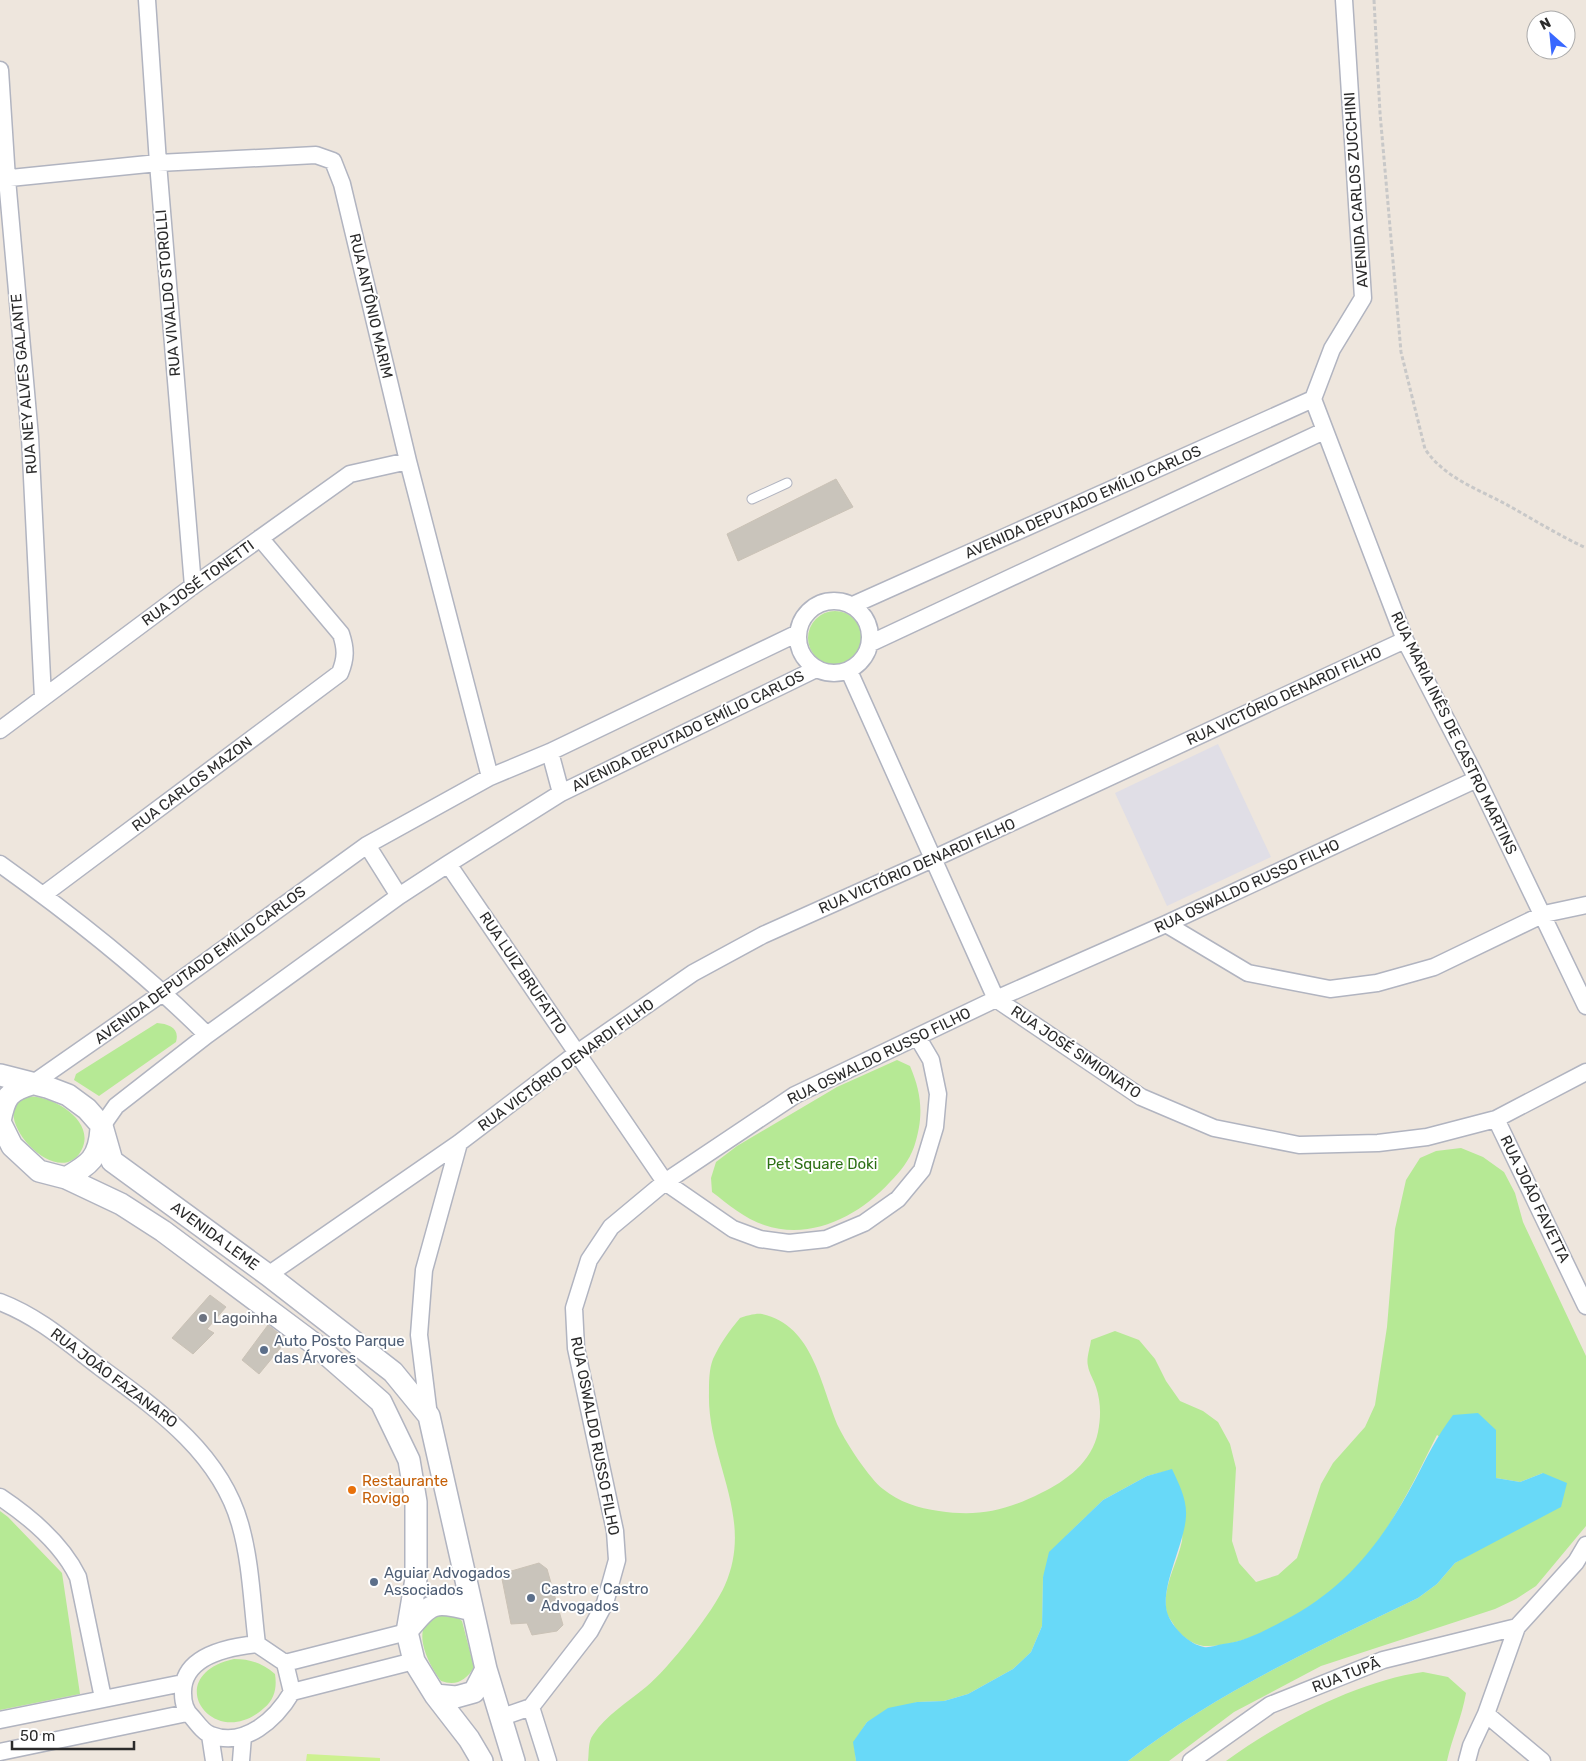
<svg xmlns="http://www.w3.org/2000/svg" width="1586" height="1761" viewBox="0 0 1586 1761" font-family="Rubik,sans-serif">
<rect width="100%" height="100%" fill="#eee6dd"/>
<path fill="#e0dee6" d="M1218,744l53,113 -104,49 -52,-113z"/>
<path fill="#b6e995" d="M808 638a27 27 0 1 1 54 0a27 27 0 1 1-54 0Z
M157,1023c12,1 23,5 19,19l-77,54 -25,-16 2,-6z
M897,1060l13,6c12,28 14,51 4,81 -5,14 -14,25 -24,35 -31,34 -79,59 -126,43 -19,-6 -36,-21 -52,-33l-1,-14 5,-16 21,-16 100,-59z
M25,1097c25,-4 73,24 56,54 -21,37 -81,-22 -65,-48 2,-2 7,-5 9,-6z
M1461,1148l22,9 21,15 11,21 8,29 63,134v170l-50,60 -20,13 -21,10 -174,57 -87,46 -65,49h-41c87,-68 191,-115 290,-163l19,-14 18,-21 22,-13 66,-77 -23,9 -24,-4 -59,-43c-22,44 -43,89 -75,127 -32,37 -106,85 -156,84 -12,0 -25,-10 -31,-19 -2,-4 -6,-9 -8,-13 -6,-26 10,-49 15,-73 2,-14 -8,-55 -11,-71l-24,6 -44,24 -36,35 -24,42 -1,49 -11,26 -18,17 -45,25 -24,7 -27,1 -50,20 -13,20 2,19h-268c1,-8 0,-20 5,-26 13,-20 35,-33 53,-48 22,-18 68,-76 79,-102 30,-68 -18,-125 -16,-192 0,-11 0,-24 4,-34 7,-15 16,-28 27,-41 6,-2 16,-5 22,-4 52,11 59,74 77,114 8,16 30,50 44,61 16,13 35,19 56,22 38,6 67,0 102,-18 25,-12 51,-31 57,-61 3,-15 3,-30 -2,-45 -2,-7 -7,-14 -8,-21 -2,-7 2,-18 3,-26l24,-9 24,9 16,19 11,22 14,20 23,10 15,11 12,22 6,24 -4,73 7,22 17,19 22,-7 19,-17 24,-74 12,-21 32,-36 10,-22 12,-78 8,-98 11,-49 14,-22 16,-7z
M0,1511l8,6 54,56 18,121 -80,16z
M443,1613l13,3 6,5 12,46c-8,14 -18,19 -33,14 -10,-13 -26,-42 -15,-58 4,-6 10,-8 17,-10z
M234,1659c16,0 28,4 41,15 2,13 0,25 -11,34 -50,46 -106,-32 -30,-49z
M1423,1672l25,5 18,16c-4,24 -14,45 -19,68h-221c53,-39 132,-80 197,-89z"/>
<path fill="#cdf190" d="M307,1754l73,4v3h-74z"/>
<path fill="#68d9f8" d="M1478,1413l18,17v48l24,4 23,-9 24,10 -6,24 -106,56 -18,21 -19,14c-99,48 -203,95 -290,163h-272l-3,-19 14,-20 21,-14 29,-6 27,-1 24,-7 45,-25 18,-17 11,-26 1,-49 6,-25 54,-52 44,-24 25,-7c7,15 15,30 14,47 -1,28 -28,74 -18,99 6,14 21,29 36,32 5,1 13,-2 19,-3 21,-2 41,-13 60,-23 63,-32 99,-79 132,-141 12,-23 22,-44 38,-65z"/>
<path fill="#c9c4bb" stroke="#cac2b6" d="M836,479l17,28 -115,54 -11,-27z
M210,1295l16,12 -19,22 7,4 -21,21 -21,-16z
M268,1325l19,15 -28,34 -17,-14z
M539,1563l8,6 16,56 -6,6 -25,4 -5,-12 -16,1 -10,-50z"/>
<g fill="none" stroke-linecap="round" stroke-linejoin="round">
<g stroke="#b1b4c0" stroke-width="11">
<path id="service" d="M752,499l35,-16"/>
</g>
<g stroke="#b1b4c0" stroke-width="19">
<path id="minor" d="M147,0l11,163 35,423
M0,70l7,109 23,258 13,261
M0,179l158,-16 158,-8 17,6 9,23 66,277 82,316
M1313,399l92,241 72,139 109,227
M1313,399l19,-50 31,-51 -19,-298
M798 637a36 36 0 1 1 72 0a36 36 0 1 1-72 0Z
M853,605l460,-206
M871,643l453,-212
M849,671l147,328 145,98 73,31 85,17 79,-2 49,-6 69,-18 90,-47
M0,730l193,-144 157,-112 58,-13
M550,752l11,41
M367,845l32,51
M0,864c73,52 144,108 207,171
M448,864l217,318 68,47 27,10 29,4 37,-4 38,-16 34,-24 24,-29 13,-43 3,-33 -7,-34 -13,-22
M43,895l297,-222c6,-15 6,-24 1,-39l-81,-96
M1166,924l82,49 82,16 47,-6 57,-16 110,-53 42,-9
M32,1084l132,-92 203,-147 123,-68 60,-25 248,-119
M1496,1119l90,187
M102,1126l14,-20 91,-71 192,-139 49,-32 113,-71 255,-124
M268,1275l191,-132 118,-90 116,-80 70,-38 172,-77 470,-218
M0,1302c39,15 68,41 101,66 56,41 119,85 139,156 11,38 12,80 17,120
M429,1416l-10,-81 5,-65 35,-127
M0,1497c30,20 62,47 78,80l25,121
M257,1644l28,19 7,29c-16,27 -47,56 -81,43 -7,-2 -14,-12 -19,-18 -7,-6 -9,-14 -9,-24 -1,-37 45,-46 74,-49z
M285,1663l122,-31
M292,1692l122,-31
M531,1707l17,54
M1486,1714l56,47
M502,1717l29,-10 59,-76 15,-28 12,-43 -2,-29 -39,-183 -2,-40 15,-48 22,-33 54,-45 130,-87 201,-96 170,-75 311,-145
M0,1720l183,-37
M210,1735l4,26
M0,1752l187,-39
M241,1761l2,-25
M1191,1761l79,-56 113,-45 134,-33
M1467,1761l4,-15 15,-32 31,-87 59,-65 10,-17"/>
</g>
<g stroke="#b1b4c0" stroke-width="24">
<path id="tertiary" d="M0,1075l47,12 21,8 19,14 15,17 10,35 156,114 125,97 36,44 57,253 28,92
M0,1121c5,-24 8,-30 32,-37
M0,1122l12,24 27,25 27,7 55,26 42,27 154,115 64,56 28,58 7,42v77l-9,53 7,29 21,34 34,44 13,22
M66,1178c24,-14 33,-20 35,-49
M407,1631c26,-31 26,-30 65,-21
M435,1695l21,2 18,-5 12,-23"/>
</g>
<path stroke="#c8c8c8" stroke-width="3" stroke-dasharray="4 2.5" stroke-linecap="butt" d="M1374,0l6,113 21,239 24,97c20,30 56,41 86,58 25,14 49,29 75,41"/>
<use href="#service" stroke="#fff" stroke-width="9"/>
<use href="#minor" stroke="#fff" stroke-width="16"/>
<use href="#tertiary" stroke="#fff" stroke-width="21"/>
</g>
<circle fill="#6b7280" stroke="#fff" stroke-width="2" cx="203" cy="1318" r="5"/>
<g fill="#5c6f8a" stroke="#fff" stroke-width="2">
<circle cx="264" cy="1350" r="5"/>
<circle cx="374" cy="1582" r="5"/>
<circle cx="531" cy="1598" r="5"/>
</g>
<circle fill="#e8710a" stroke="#fff" stroke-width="2" cx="352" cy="1490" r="5"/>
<g text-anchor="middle" stroke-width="4" stroke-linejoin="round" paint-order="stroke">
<g font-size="15" fill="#2b2b2b" stroke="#fff">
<text transform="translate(1356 190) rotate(-94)" y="5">AVENIDA CARLOS ZUCCHINI</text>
<text transform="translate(168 293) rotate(-95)" y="5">RUA VIVALDO STOROLLI</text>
<text transform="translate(371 306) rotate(77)" y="5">RUA ANTÔNIO MARIM</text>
<text transform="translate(24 384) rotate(-95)" y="5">RUA NEY ALVES GALANTE</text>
<text transform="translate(1083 502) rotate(-24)" y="5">AVENIDA DEPUTADO EMÍLIO CARLOS</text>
<text transform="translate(198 583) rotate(-36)" y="5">RUA JOSÉ TONETTI</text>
<text transform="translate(1284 696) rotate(-25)" y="5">RUA VICTÓRIO DENARDI FILHO</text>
<text transform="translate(688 731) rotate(-26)" y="5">AVENIDA DEPUTADO EMÍLIO CARLOS</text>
<text transform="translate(1454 733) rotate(64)" y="5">RUA MARIA INÊS DE CASTRO MARTINS</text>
<text transform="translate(192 784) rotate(-37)" y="5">RUA CARLOS MAZON</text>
<text transform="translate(917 866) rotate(-24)" y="5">RUA VICTÓRIO DENARDI FILHO</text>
<text transform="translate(1247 886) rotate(-25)" y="5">RUA OSWALDO RUSSO FILHO</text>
<text transform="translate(200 965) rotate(-36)" y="5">AVENIDA DEPUTADO EMÍLIO CARLOS</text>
<text transform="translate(523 973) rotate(56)" y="5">RUA LUIZ BRUFATTO</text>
<text transform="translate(1076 1052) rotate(34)" y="5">RUA JOSÉ SIMIONATO</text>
<text transform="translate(879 1056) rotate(-26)" y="5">RUA OSWALDO RUSSO FILHO</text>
<text transform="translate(566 1065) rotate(-36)" y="5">RUA VICTÓRIO DENARDI FILHO</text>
<text transform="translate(1535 1199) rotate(64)" y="5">RUA JOÃO FAVETTA</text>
<text transform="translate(215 1236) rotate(36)" y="5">AVENIDA LEME</text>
<text transform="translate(114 1378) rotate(37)" y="5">RUA JOÃO FAZANARO</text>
<text transform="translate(595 1436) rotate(79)" y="5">RUA OSWALDO RUSSO FILHO</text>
<text transform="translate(1346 1675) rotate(-21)" y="5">RUA TUPÃ</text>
</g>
<g font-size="15" fill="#2c6f15" stroke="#fff">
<text x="822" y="1169">Pet Square Doki</text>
</g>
<g font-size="15" fill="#5b616d" stroke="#fff" text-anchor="start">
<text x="213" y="1323">Lagoinha</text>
</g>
<g font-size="15" fill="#4e5e75" stroke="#fff" text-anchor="start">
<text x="274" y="1346">Auto Posto Parque<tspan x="274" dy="17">das Árvores</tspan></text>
<text x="384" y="1578">Aguiar Advogados<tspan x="384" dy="17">Associados</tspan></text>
<text x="541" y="1594">Castro e Castro<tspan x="541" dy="17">Advogados</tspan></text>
</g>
<g font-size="15" fill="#c56008" stroke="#fff" text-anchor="start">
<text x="362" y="1486">Restaurante<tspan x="362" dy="17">Rovigo</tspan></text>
</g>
</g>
<g transform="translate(1551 35) rotate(333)"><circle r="24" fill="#ffffff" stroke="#aaaaaa"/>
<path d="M0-4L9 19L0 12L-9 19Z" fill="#3968ff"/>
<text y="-8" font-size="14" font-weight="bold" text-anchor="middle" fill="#2b2b2b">N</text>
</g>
<path d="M12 1741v8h122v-8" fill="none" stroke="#2b2b2b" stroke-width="2.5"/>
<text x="20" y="1741" font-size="15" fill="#2b2b2b" stroke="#ffffff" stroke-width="4" paint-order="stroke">50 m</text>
</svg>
